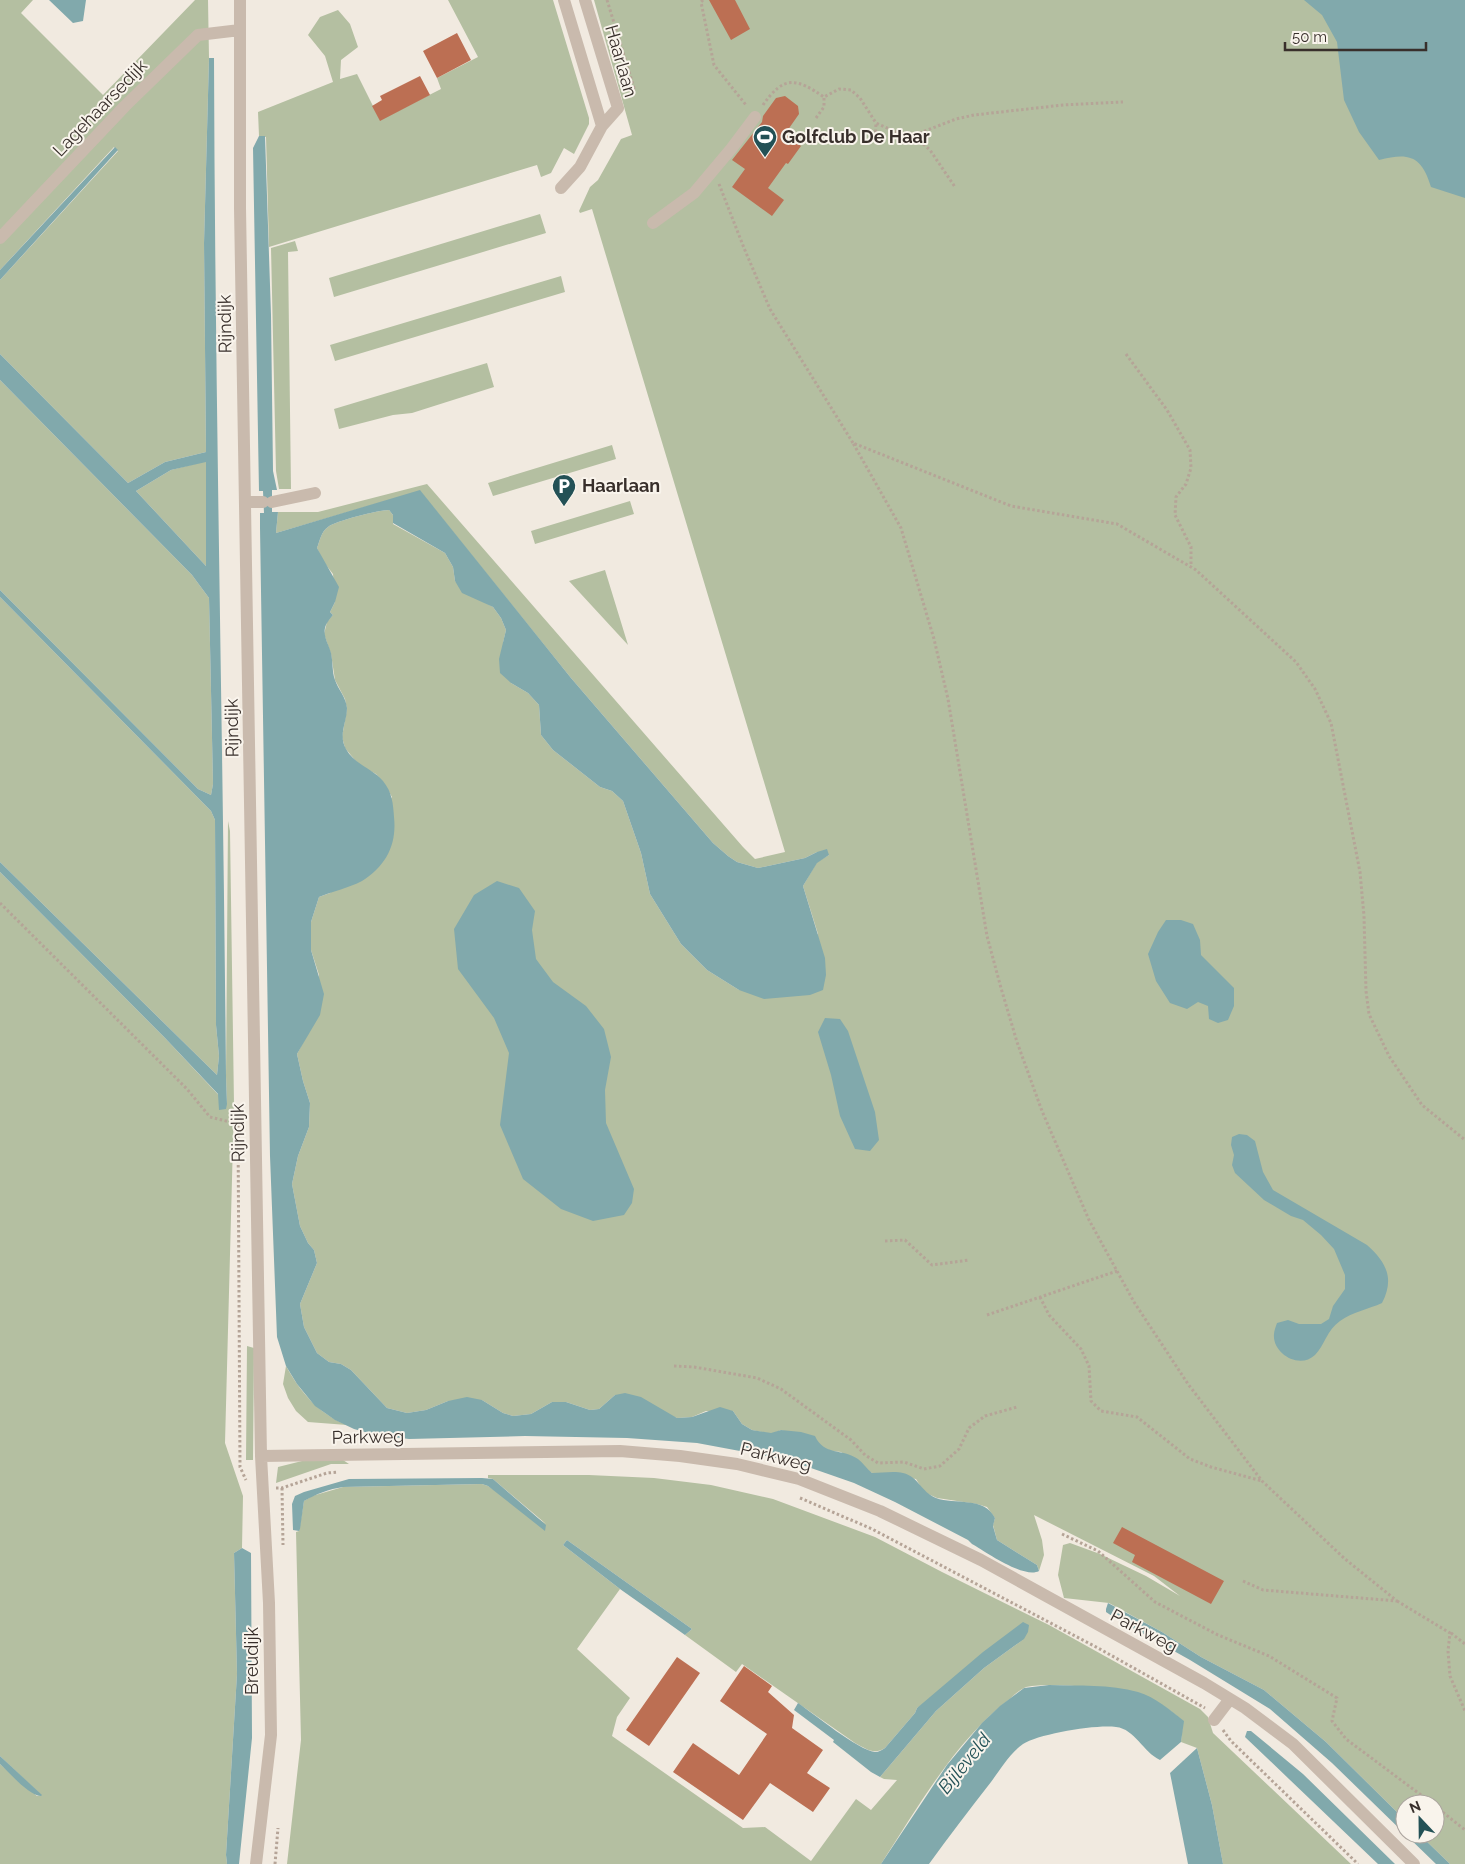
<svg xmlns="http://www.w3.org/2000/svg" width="1465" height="1864" viewBox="0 0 1465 1864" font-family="Raleway,sans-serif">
<rect width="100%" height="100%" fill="#f1eae0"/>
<path fill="#b4bfa1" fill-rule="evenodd" d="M0,0h33l-12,13 82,82 92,-95h13l1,58 -5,185 2,209 -41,10 -37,21 -128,-129v-74l118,-129 -4,-4 -114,123z
M448,0h105l36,118v6l-15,30 -10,-6 -13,25 -10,4 -4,-12 -268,82 -3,-110 -7,-1 -1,-24 75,-30 -8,-26 -17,-21 12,-18 18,-7 12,14 8,23 -17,13 -1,19 17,-5 23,46 61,-31 -4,-11 41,-21z
M594,0h871v1864h-15l-31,-30h16v-30h-30v16l-79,-78 -62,-52 -63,-33 -39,-25 -53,-29 -45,-5 -6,-23 5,-30 7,-2 30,11 46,22 34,20 -26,-20 -120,-61 8,25 2,15 -5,16 -2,-6 -40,-25 -4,-15 2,-7 -8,-11 -10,-3 -40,-6 -13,-6 -8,-13 -44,-6 -31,-21 -16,-2 -8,-8 -36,-12 -9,4 -20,-4 -10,-6 -9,-13h-27l-14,6 -15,1 -62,-23 -16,14 -9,1 -24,-8h-14l-21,12 -18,2 -10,-3 -21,-13 -34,1 -22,9 -19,3 -20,-5 -36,-38 -10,-6 -12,-2 -12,-9 -13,-26 -4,-23 17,-41 -3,-13 -6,-7 -8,-17 -8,-42 6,-28 11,-29 1,-24 -7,-22 -6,-27 8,-15 14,-64 -8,-25v-28l8,-25 11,-4 62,-96 -9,-15 -7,-8 -17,-9 -14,-17 -3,-11 5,-28 -2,-10 -10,-19 -4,-26 -7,-20 3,-12 6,-7 -3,-3 5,-10 -2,-28 -10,-13 -6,-13c3,-8 4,-16 11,-21 7,-6 51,-17 61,-17l4,5v9l52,29 8,14 2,14 27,20 11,6 8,11 5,12 -3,13 8,40 17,10 11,12 2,30 12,15 47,37 12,4 11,10 18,52 9,41 31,50 26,26 32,20 79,-56 -15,-48 14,-24 12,-7 -12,-3 -12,6 -47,10 -21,-6 -9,-6 -15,-13 -142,-165 -151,-187 -144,42 2,-21h40l109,-28 316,363 12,12 30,-7 -193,-643 -12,4 -1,-2 11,-24 8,-7 23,-41 11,-4z
M540,214l6,19 -212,64 -5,-19z
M295,241l3,10 -10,1 3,237h-12l-3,-18 -5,-223z
M561,276l4,16 -230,69 -5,-16z
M487,363l7,24 -82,26 -19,2 -54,14 -5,-20z
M0,380l192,195 17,23 4,186 -2,11 -13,-6 -198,-199z
M612,445l4,14 -123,37 -5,-13z
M206,461v105l-70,-75 35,-21z
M630,501l4,13 -99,30 -4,-13z
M605,570l23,75 -59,-64z
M0,597l211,214 4,9 1,205 3,31 -2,19 -217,-213z
M228,821l2,10 4,273 -9,339 18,53 -1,52 -8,5 3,121 -11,181 1,9h-227v-100l37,32 4,-1 -41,-39v-884l165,166 62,66 -1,-28z
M247,1346l7,2 -1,112h-7z
M286,1366c15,27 32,47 61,59l-39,-3 -12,-11 -8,-13 -5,-14z
M340,1458l9,6h-18l-55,19 2,-16 24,-6z
M488,1475h101l65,3 57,7 62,14 102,38 67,35 107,53 151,84 8,8 5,16 138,131h-128l-11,-59 -15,-57 -16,-6 2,-21c-31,-27 -52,-33 -92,-34 -21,-1 -44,-4 -65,0 -5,2 -11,7 -15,11 -55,41 -93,109 -130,166h-594l14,-124 -5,-208 3,-1 5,-30 8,-5 31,-9 139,-3 6,2 58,38 -53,-45 -5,-1zM567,1540l125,89 -7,6 51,37 6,-8 113,79c11,6 19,12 30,5l30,-35 2,-5 107,-69 -40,29 -48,43 -56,66 4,2 13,1 -26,30 -15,-11 -45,62 -46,-34 -22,1 -131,-92 5,-19 13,-19 -53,-49 43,-60 -57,-44z"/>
<path fill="#81a9ac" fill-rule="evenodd" d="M49,0h37l-3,21 -10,2z
M1304,0h161v198l-34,-11c-9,-31 -22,-35 -52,-27l-20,-28 -15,-32 -7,-58 -15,-27z
M209,58h5c1,340 9,679 12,1018l1,28 -1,5 -7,1 -1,-16 -53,-56 -165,-166v-10l217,213 2,-19 -3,-31 -1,-205 -4,-9 -211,-214v-7l198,199 13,6 2,-11 -4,-186 -17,-23 -192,-195v-26l128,129 37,-21 41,-10 -2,-209zM206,462v104l-70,-75 35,-21z
M259,136h6l6,179 2,156 4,19h-5v22h6l-2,21 144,-43 151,188 142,165 15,13 9,6 21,6 47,-10 12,-6 10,-3 2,6 -12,8 -14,23 22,72 1,17 -3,15 -13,5 -46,4 -25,-9 -32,-20 -26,-26 -31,-50 -9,-41 -18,-52 -11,-10 -12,-4 -47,-37 -12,-15 -2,-30 -11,-12 -17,-10 -11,-10 -1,-14 7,-29 -5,-12 -8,-11 -31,-14 -7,-12 -2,-14 -8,-14 -52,-30v-8l-4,-5c-10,0 -54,11 -61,17 -7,5 -8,13 -11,21l22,39 -4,15 -5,10 3,3c-3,4 -7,8 -8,13 -2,8 4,17 6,25 2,9 1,19 4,27 3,9 11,17 12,28 0,14 -9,27 -1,41 9,16 26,19 37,32 9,11 10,22 11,36 3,28 -8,49 -32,64 -13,7 -29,10 -43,16l-8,25v28l13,44 -4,21 -23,39 6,27 7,22 -1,24 -11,29 -6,28 8,42 8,17 6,7 3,13 -17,41 4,23 13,26 12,9 12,2 10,6 36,38 20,5 19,-3 22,-9 19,-4 15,3 21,13 10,3 18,-2 21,-12h14l24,8 9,-1 16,-14 10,-2 16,4 36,21 15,-1 28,-10 13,4 9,13 10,6 19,3 10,-3 20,2 14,4c9,20 27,12 43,23 5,4 9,10 14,14 10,0 22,-2 31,0 16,4 18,19 33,25 19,7 48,-2 59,20l-2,8 4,14 40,25 2,6c-15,8 -53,-19 -67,-27l-4,-4 -73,-38 -41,-19 -66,-23 -91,-17 -70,-5 -102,-2 -116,3 -33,-4 -22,-6 -19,-9 -20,-14 -18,-22 -11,-18 -9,-29 -7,-181 -10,-628v-15h4l-1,-22h-4l-6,-343z
M115,147l3,3 -118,130v-10z
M497,881l22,7 16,23 -3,19 4,29 17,23 33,24 18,23 7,28 -6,33 1,33 28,66 -2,14 -8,12 -31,6 -32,-12 -38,-30 -23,-54 9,-72 -15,-35 -36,-49 -4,-40 20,-34z
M1166,920h15l12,4 7,16 1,15 33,33v18l-6,14 -10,3 -9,-4 -1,-13 -10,-4 -11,7 -17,-6 -14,-22 -8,-27 10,-22z
M825,1018l15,1 8,12 27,81 4,28 -9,11 -15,-2 -15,-33 -9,-41 -13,-43z
M1239,1134l8,1 8,6 8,31 10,18 94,55c19,17 28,33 15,58 -13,6 -30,9 -42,18 -13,9 -16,25 -25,34 -16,15 -43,-2 -41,-21 0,-3 2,-8 3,-11l11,-3 11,4h22l8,-5 4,-13 12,-17v-14l-11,-26 -13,-14 -18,-15 -12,-4 -27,-16 -29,-27 -3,-8 2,-10 -3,-10 1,-8z
M482,1478l11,1 53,46 -1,6 -57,-45 -6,-2 -139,3c-14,2 -27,7 -39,14l-4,28 -1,2 -6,-1 -1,-26 3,-8 9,-4 45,-13z
M567,1540l125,89 -7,6 -65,-46 -57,-44z
M242,1548l9,5 1,185 -13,126h-12l-1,-9 11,-181 -3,-121z
M1108,1603l54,29 39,25 63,33 62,52 79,78v14l-73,-71 -62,-54 -80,-49 -75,-42 -9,-6v-3z
M1023,1622l6,3 -1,7 -4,7 -40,29 -48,43 -56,66 -9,-5 -38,-30 1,-2 -40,-30 4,-7c16,11 60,47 77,49 4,0 7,-2 10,-4l30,-35 2,-5 66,-56z
M1049,1685c29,1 61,-1 89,7 17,5 32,18 46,29l-3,21 -21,18c-17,-8 -25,-31 -44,-33 -19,-3 -78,7 -93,17 -13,9 -23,26 -32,38 -21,27 -42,54 -62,82h-48l66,-99 35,-42 18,-17 24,-18z
M1247,1731h4l52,43 92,90h-17l-133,-127z
M1197,1748l15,57 11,59h-35l-18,-91z
M0,1756l42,39 -1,1c-13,-1 -31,-23 -41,-32z
M1405,1834h14l31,30h-14z"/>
<path fill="#bc6f53" d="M709,0h26l15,29 -19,11z
M457,33l14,27 -34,18 -14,-27z
M420,76l10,19 -50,26 -8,-15 10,-6 -2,-4z
M785,96l13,10 1,8 -14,20 16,12 -13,18 -2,-1 -18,25 16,12 -12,16 -40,-29 13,-18 -13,-9 30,-38 1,-6 13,-18z
M1122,1527l102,54 -13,23 -79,-42 3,-7 -22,-12z
M677,1657l23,16 -51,73 -23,-16z
M744,1666l28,20 -4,6 26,23 -2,13 31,22 -16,23 23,15 -17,24 -43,-29 -27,37 -70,-48 20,-29 46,32 28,-41 -47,-33z"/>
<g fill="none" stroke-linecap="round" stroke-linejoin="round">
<path stroke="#b5a497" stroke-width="3" stroke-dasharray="2.5 2.5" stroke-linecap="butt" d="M607,0l27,88 -5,6
M703,0l-2,2 13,63 32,40
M763,105c21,-30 33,-27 61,-8
M816,118l8,-11v-10l15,-8 12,1 9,8 16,25 20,9 21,2 39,-15 18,-4 89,-10 60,-3
M912,134l18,16 25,37
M875,142l1,-19
M719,184l25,64 26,61 83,134
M1126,354l41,56 23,40 1,18 -5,16 -10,13 -1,18 16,32v20
M0,903l187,186 23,28 28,7
M238,1125l2,342 6,13
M885,1241l20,-1 27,25 37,-5
M1040,1297l9,18 32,34 8,17 2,35 10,10 36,6 53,42 21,8 51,14
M987,1315l130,-44
M674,1366l20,1 63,11 24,11 70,51 14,15 13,8 26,-1 20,7 16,-3 19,-17 10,-21 16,-12 32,-9
M276,1488h6l45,-15 11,-1
M282,1488l1,57
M800,1498l72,31 226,119 107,60
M1062,1534l36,17 57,51 63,33 51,21 68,42 -5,23 14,18 87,65
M1243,1581l20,9 134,11 -52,-42 -83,-78 -74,-97 -54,-82 -45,-82 -47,-109 -25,-69 -16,-54 -14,-52 -39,-237 -14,-60 -33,-111 -48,-85 158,63 106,18 79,46 100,92 19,27 16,34 29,149 4,44 2,75 3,23 20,42 33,49 43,35
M1397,1601l53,32 -2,18 2,25 15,35
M1451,1633l14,11
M1223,1730l8,11 127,123
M1435,1806l30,24
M275,1864l3,-36"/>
<path stroke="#c9baad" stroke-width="12" d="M240,0v208l21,1248 8,147 2,132 -15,129
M564,0l38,126
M561,188l19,-21 22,-41 16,-18 -33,-108
M653,223l41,-30 37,-44 24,-32
M0,238l125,-132 73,-71 42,-5
M245,502h18
M272,502l43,-9
M261,1456l359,-5 60,5 57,8 62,15 81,32 101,49 223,123 41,25 48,36 121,120
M1214,1720l16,-21"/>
</g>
<defs>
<g id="stadium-pin" transform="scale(1.25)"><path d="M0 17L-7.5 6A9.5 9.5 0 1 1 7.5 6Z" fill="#235156" stroke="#f9f4ec"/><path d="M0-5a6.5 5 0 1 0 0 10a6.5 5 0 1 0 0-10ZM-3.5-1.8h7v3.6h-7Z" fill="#fff"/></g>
<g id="parking-pin" transform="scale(1.25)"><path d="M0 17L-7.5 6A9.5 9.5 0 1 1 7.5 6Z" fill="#235156" stroke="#f9f4ec"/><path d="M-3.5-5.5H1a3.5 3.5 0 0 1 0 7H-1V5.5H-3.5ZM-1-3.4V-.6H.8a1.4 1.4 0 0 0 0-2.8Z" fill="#fff"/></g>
</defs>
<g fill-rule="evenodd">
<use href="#stadium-pin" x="765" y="137"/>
<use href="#parking-pin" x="564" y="486"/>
</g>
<g text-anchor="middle" stroke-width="4" stroke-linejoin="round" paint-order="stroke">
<g font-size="18" fill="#382f2b" stroke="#f9f4ec">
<text transform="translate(621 61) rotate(74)" y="6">Haarlaan</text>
<text transform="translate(100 108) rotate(-46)" y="6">Lagehaarsedijk</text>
<text transform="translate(225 324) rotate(-91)" y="6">Rijndijk</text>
<text transform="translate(232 728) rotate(-91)" y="6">Rijndijk</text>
<text transform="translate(238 1133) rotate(-91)" y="6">Rijndijk</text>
<text transform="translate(368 1437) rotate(-1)" y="6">Parkweg</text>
<text transform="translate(776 1457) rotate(14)" y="6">Parkweg</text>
<text transform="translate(1144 1631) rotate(28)" y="6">Parkweg</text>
<text transform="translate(252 1661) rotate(-90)" y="6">Breudijk</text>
</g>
<g font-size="18" font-weight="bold" fill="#382f2b" stroke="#f9f4ec" text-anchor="start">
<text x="782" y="143">Golfclub De Haar</text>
<text x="582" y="492">Haarlaan</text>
</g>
<g font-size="19" font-style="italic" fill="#235156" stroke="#f9f4ec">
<text transform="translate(964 1763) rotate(-51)" y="7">Bijleveld</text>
</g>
</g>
<g transform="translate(1420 1819) rotate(338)"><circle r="24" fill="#f9f4ec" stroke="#aca59f"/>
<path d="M0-4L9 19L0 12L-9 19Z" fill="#235156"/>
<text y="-8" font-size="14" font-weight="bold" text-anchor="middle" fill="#382f2b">N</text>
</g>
<path d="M1285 42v8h141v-8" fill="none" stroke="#382f2b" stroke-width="2.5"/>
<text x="1292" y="42" font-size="15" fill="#382f2b" stroke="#f9f4ec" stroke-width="4" paint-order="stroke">50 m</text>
</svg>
